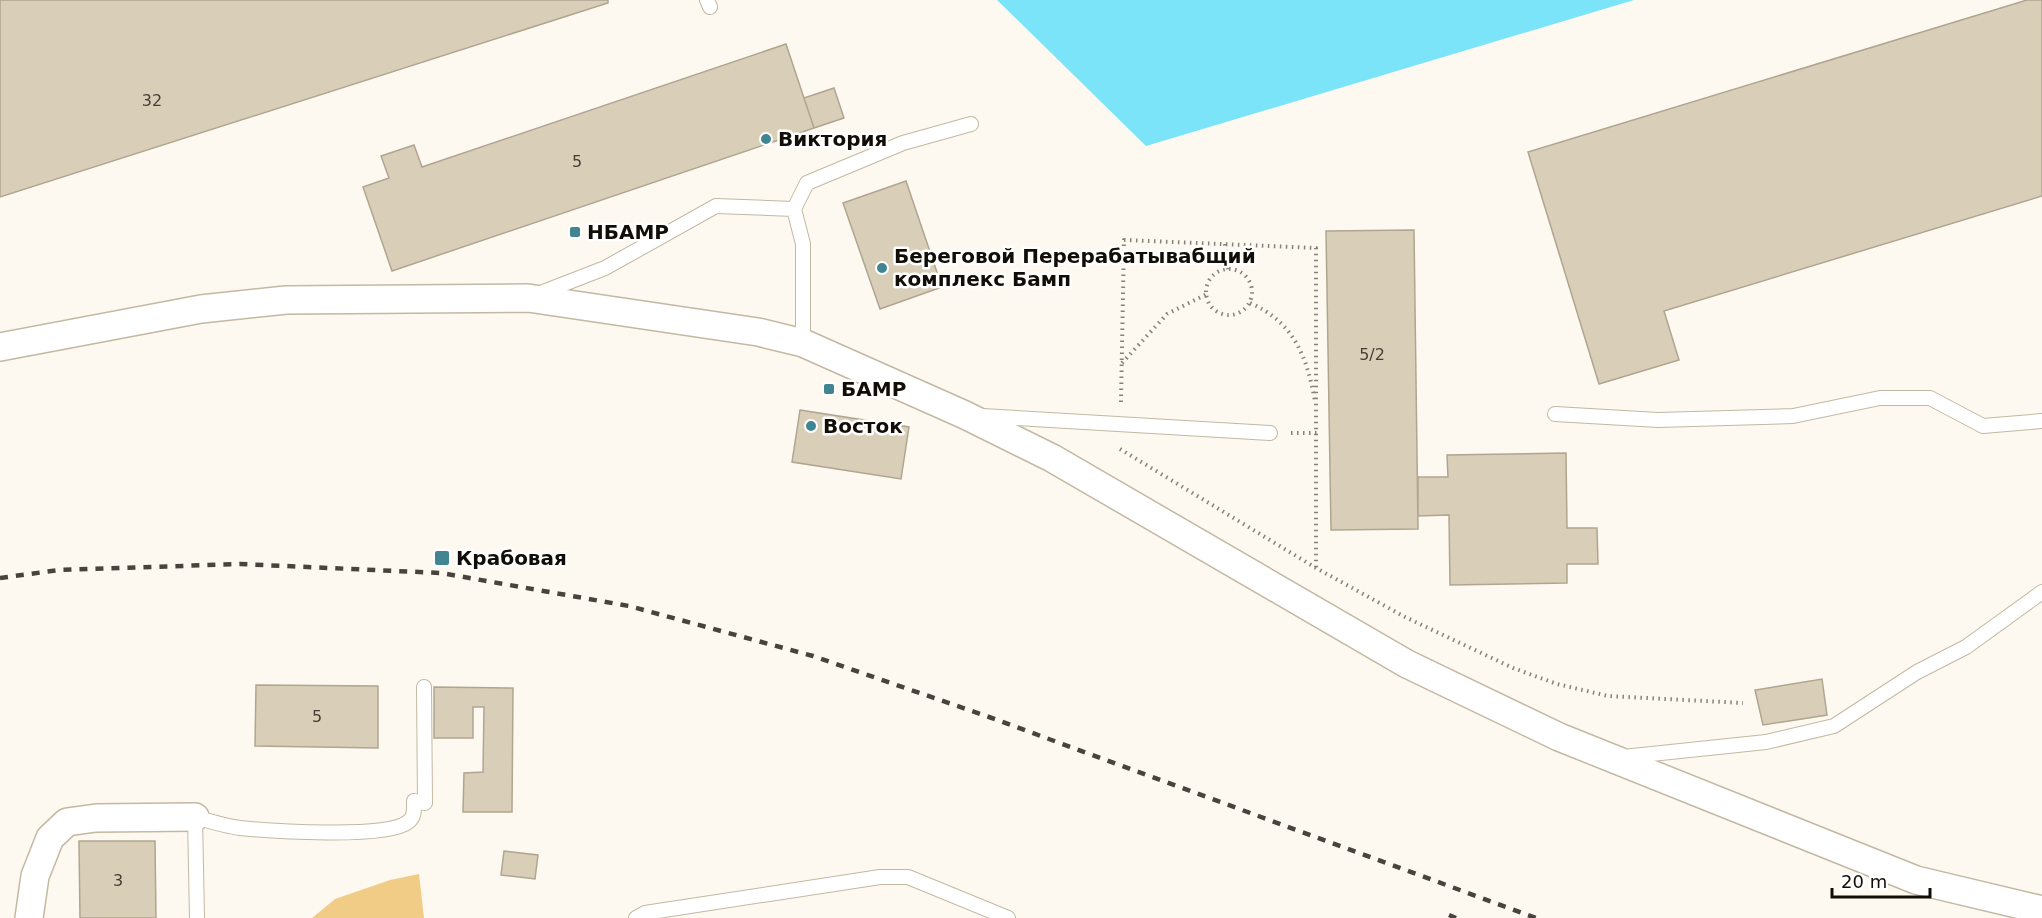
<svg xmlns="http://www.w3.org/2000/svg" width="2042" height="918" viewBox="0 0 2042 918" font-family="'DejaVu Sans',sans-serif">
<rect width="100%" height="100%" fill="#fef9f0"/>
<path fill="#f1cc87" d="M419,874l5,44h-112l23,-19 55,-19z"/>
<path fill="#7be4f9" d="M997,0h637l-488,146z"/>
<path fill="#d9ceb8" stroke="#b0a590" stroke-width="1.5" d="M0,0h608v3l-608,194z
M2027,0h15v196l-378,115 15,49 -80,24 -71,-232z
M786,44l28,84 -422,143 -29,-84 26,-9 -8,-22 33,-11 8,22z
M834,88l10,30 -30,10 -10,-30z
M906,181l36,106 -62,22 -37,-106z
M1414,230l4,299 -87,1 -5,-299z
M800,410l109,17 -8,52 -109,-17z
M1566,453l1,75h30l1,36h-31v19l-117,2 -1,-70 -31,1v-39h30l-1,-22z
M1822,679l5,36 -64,10 -8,-35z
M256,685l122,1v62l-123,-2z
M434,687l79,1 -1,124h-49l1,-39 19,-1 1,-65h-11v31h-39z
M79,841h76l1,77h-76z
M504,851l34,4 -3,24 -34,-4z"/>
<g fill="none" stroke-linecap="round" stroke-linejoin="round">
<g stroke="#c3b8a2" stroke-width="16">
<path id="service" d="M707,0l3,7
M538,294l67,-26 111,-62 78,3
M803,343v-99l-9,-35 13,-26 96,-40 68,-19
M1555,414l103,6 135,-4 87,-18h50l53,28 59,-5
M982,416l288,17
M1623,757l143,-15 68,-16 83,-54 49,-25 76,-55
M197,918l-2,-101c14,4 30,9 45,11 29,3 147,11 168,-6 7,-5 6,-13 6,-21l11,2 -1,-116
M636,918l9,-5 235,-36h28l100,41"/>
</g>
<g stroke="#c3b8a2" stroke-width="30">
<path id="minor" d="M0,347l201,-38 85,-9 242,-2 230,34 45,11 162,72 87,43 355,206 152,73 357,143 126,30
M29,918l6,-42 15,-38 17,-16 29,-4 99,-1"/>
</g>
<path stroke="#868179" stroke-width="4" stroke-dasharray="1.5 4.5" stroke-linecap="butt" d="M1225,244l3,26
M1206 292a23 23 0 1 1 46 0a23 23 0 1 1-46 0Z
M1250,303c44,19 57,54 65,98
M1122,363l45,-49 40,-20
M1121,402l3,-162 192,8v320
M1291,433h27
M1120,449l196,119 89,49 108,51 44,16 51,12 135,7"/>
<use href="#service" stroke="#fff" stroke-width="14"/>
<use href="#minor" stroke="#fff" stroke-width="27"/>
<path stroke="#48443d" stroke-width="4.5" stroke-dasharray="8 8" stroke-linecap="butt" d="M0,578l59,-8 181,-6 201,9 188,33 184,50 176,61 547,201
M1449,915l7,3"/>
</g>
<g fill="#418593" stroke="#fff" stroke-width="2">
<circle cx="766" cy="139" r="6"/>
<rect x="569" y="226" width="12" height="12" rx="3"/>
<circle cx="882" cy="268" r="6"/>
<rect x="823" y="383" width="12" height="12" rx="3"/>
<circle cx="811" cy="426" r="6"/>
<rect x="434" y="550" width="16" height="16" rx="3"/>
</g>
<g text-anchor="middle" stroke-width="5" stroke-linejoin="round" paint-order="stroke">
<g font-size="16" fill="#443e33">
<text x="152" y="106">32</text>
<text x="577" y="167">5</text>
<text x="1372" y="360">5/2</text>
<text x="317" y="722">5</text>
<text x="118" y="886">3</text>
</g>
<g font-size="20" font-weight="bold" fill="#120e07" stroke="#fff" text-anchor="start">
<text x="778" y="146">Виктория</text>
<text x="587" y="239">НБАМР</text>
<text x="894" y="263">Береговой Перерабатывабщий<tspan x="894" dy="23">комплекс Бамп</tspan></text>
<text x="841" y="396">БАМР</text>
<text x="823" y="433">Восток</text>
<text x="456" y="565">Крабовая</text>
</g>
</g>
<path d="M1832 888v9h98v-9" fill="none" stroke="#120e07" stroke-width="3"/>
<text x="1841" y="888" font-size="18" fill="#120e07" stroke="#ffffff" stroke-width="4.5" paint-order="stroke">20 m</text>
</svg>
